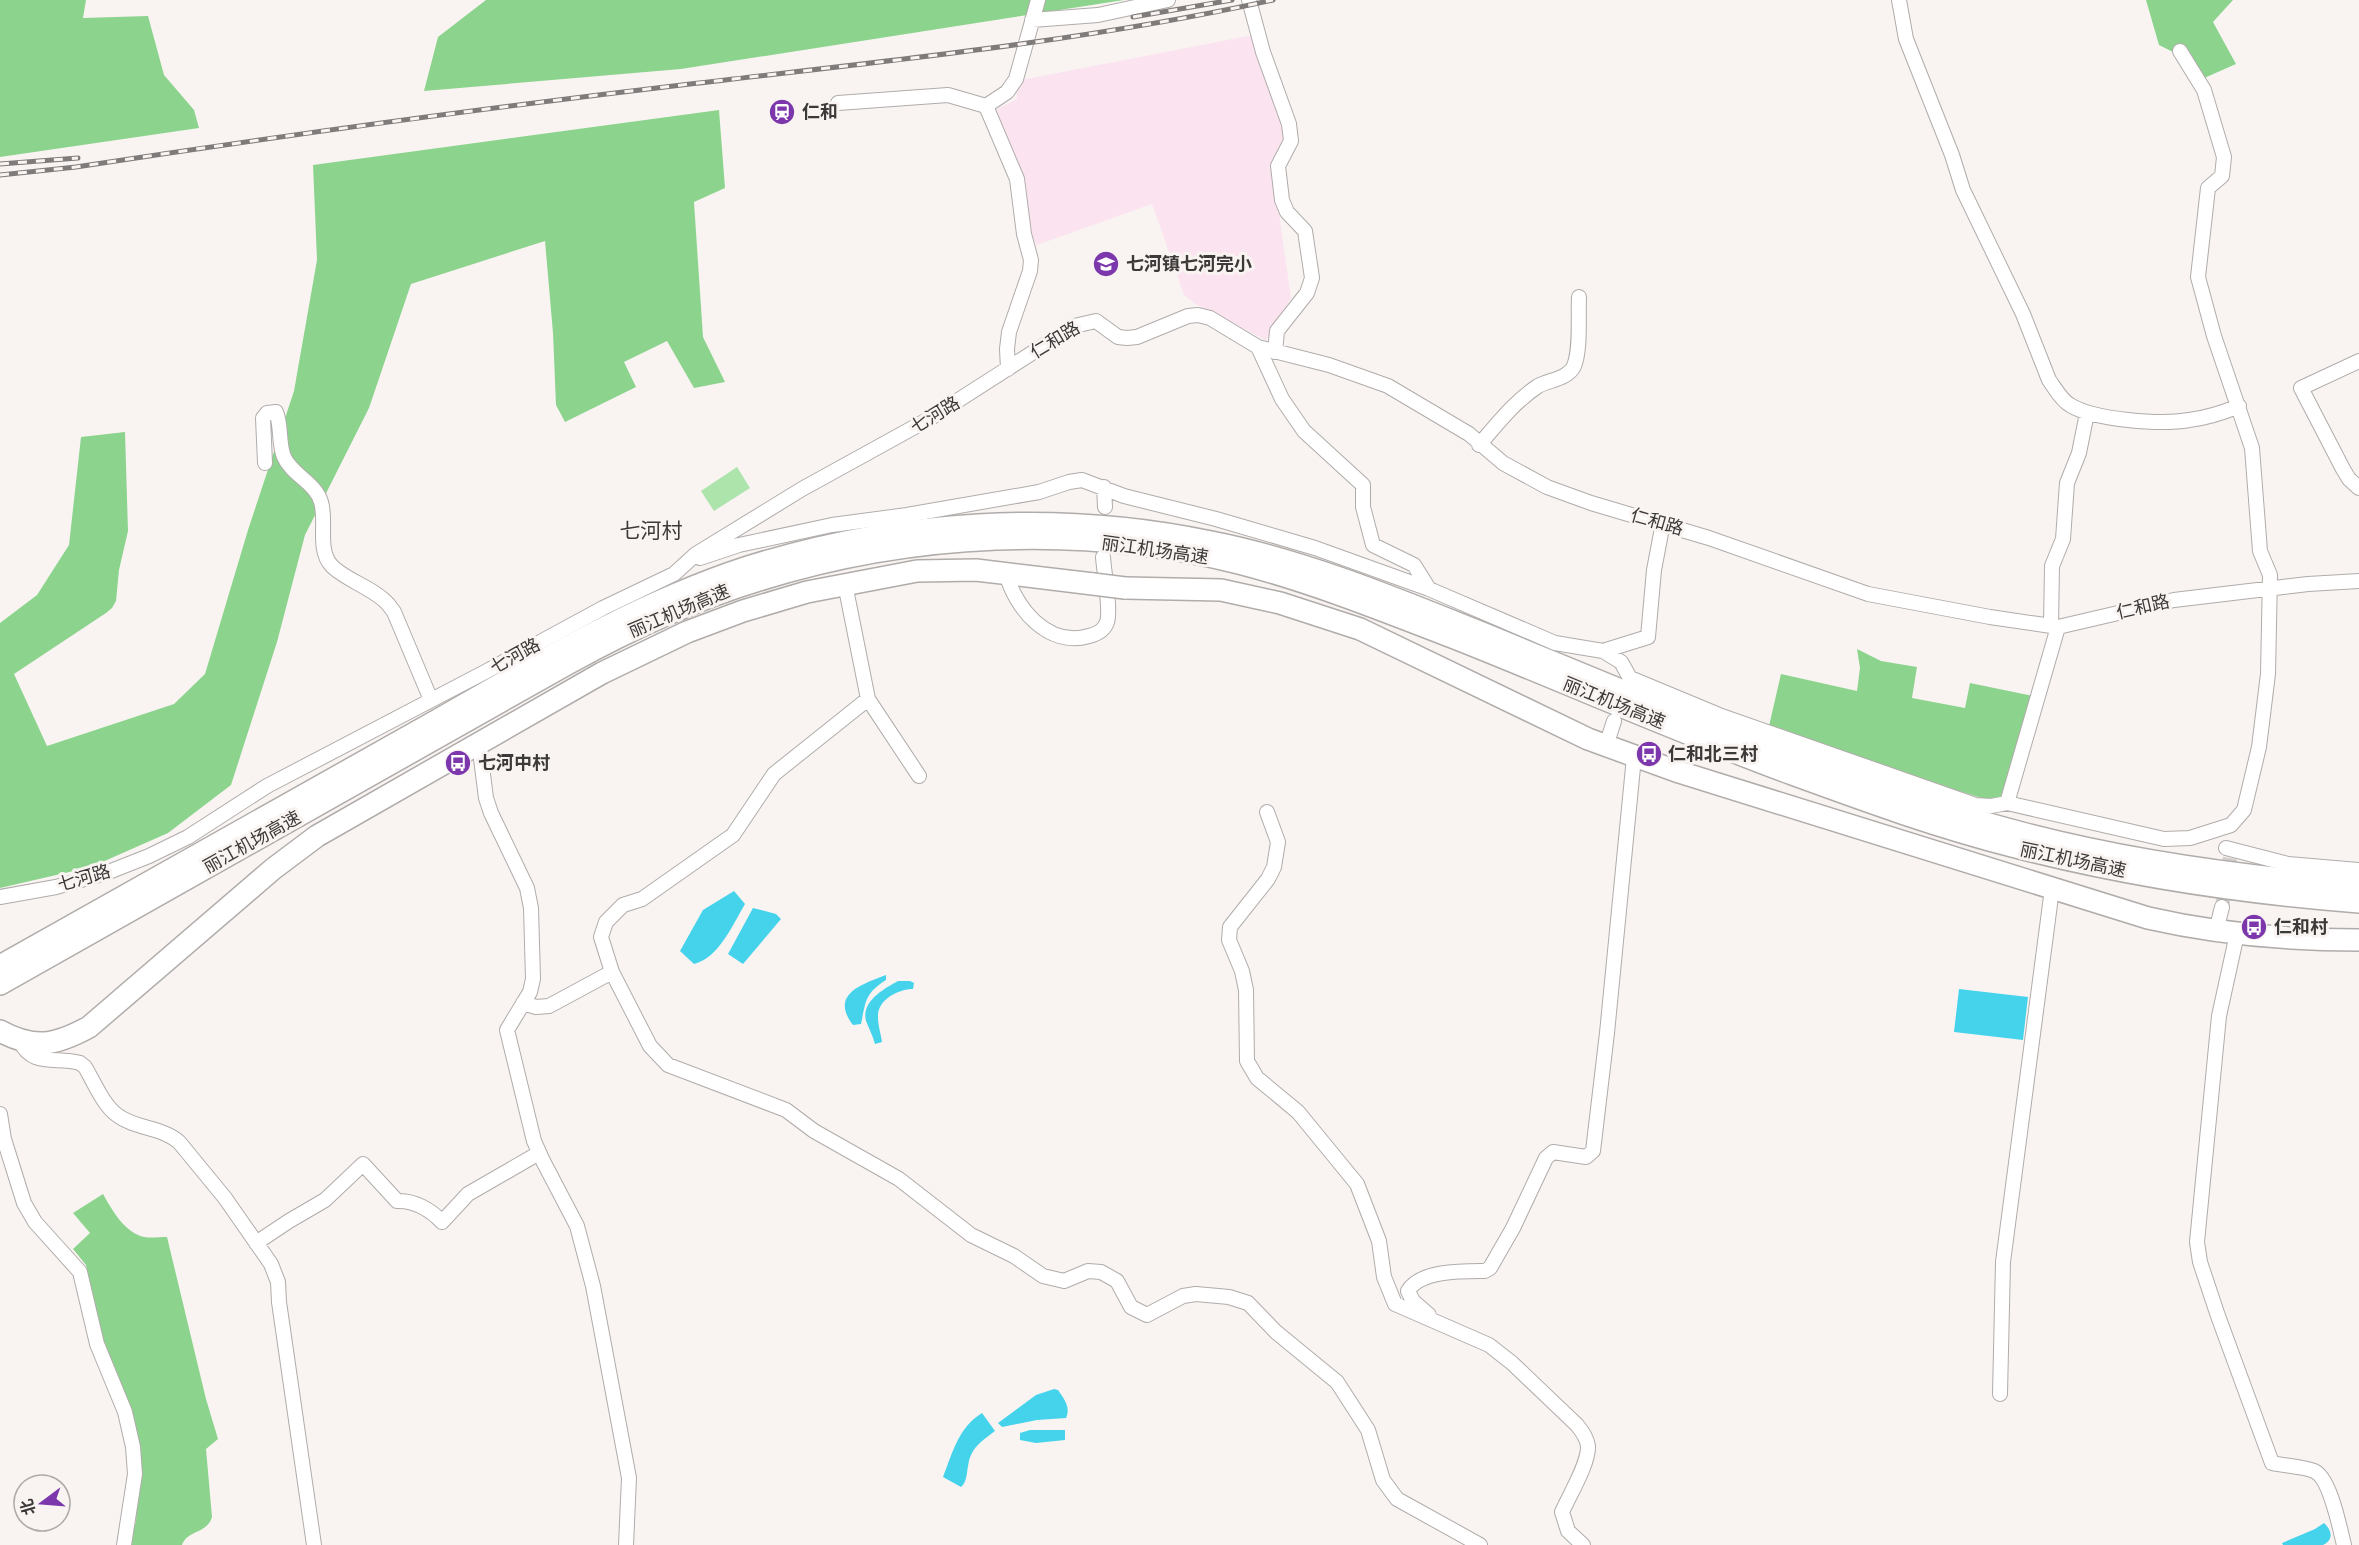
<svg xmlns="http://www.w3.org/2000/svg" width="2359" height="1545" viewBox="0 0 2359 1545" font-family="'Work Sans','Noto Sans SC',sans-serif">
<rect width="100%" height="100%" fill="#f9f4f2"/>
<path fill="#fbe4f0" d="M1253,35l35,106 -16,23 19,134 -25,42 -69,-35 -13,-10 -32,-91 -115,41 -8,-14 -3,-33 -29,-89 20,-10 -1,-18z"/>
<path fill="#ace4ac" d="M737,467l13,21 -36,23 -13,-20z"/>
<path fill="#8cd48d" d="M0,0h86l-3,18 65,-2 16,59 30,35 5,18 -199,29z
M486,0h638l-443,69 -257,22 14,-54z
M2146,0h87l-20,22 23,42 -34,15 -21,-33 -8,6 -14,-7z
M719,110l6,78 -31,14 9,135 22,45 -31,6 -27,-47 -43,21 12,25 -71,35 -9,-17 -3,-72 -8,-92 -134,43 -42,124 -64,127 -28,107 -46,143 -63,48 -77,34 -91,21v-265l37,-28 32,-50 12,-108 44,-5 3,99 -9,39 -3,31 -4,7 -6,5 -92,61 33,72 127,-42 31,-30 43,-144 46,-139 23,-131 -4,-95z
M1857,649l24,12 36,6 -5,31 53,10 5,-25 63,13 -28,102 -20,1 -74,-23 -142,-50 12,-52 76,17 3,-23z
M103,1194c8,14 19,34 35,41 7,4 20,2 29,2l39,162 12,40 -12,10 6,68c-5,17 -25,13 -30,28h-53l7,-24 4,-64 -40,-119 -14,-73 -13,-16 17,-16 -17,-20z"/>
<path fill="#45d3eb" d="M734,891l11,13c-12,20 -26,54 -51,60l-14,-13 23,-41z
M753,908l23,6 5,5 -38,45 -15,-10z
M886,975v5c-22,14 -20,22 -25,44l-8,1c-24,-31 10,-41 33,-50z
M898,981h12l4,2 -1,6c-15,0 -36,11 -35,28 0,9 3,17 4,25l-7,2c-2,-8 -6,-15 -9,-23 -5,-20 18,-32 32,-40z
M1959,989l69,8 -5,43 -69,-8z
M1054,1389l4,1c6,9 13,17 8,28l-29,2 -35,7 -4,-4 38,-28z
M982,1413l13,18c-9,7 -19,13 -24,24 -5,10 -2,26 -10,32l-18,-10c10,-25 15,-49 39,-64z
M1030,1430h35v10l-29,3 -16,-3v-7z
M2324,1523c8,7 10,17 -1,22h-40l-1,-2 33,-14z"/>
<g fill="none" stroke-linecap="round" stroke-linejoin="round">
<path stroke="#d3cfcd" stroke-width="14" stroke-dasharray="14 7" stroke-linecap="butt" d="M2222,907l8,-49"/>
<g stroke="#b0acaa" stroke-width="16">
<path id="minor" d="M1249,0l14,52 26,72 2,17 -13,25 4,34 5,12 18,19 7,47 -5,15 -30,38 -2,21
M1899,0l7,39 46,116 11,35 60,124 26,66c6,8 12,20 21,25 24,15 91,20 119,15 18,-2 33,-7 50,-14
M1032,20l66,-5 70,-15
M838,103l110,-8 38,11 31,73 7,55 7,26 -1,11 -21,61 -2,17 1,20
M986,106l21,-14 9,-13 22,-79
M1258,347l24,52 22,32 59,54v22l10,38 41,20 15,24
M2359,361l-58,27 42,81 6,10 10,9
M1479,445c19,-22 35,-43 59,-59 11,-6 30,-7 36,-20 7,-17 4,-50 5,-69
M265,463l-2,-45 4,-5 9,-1c6,14 2,30 8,45 8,18 32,26 37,45 6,19 -4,47 10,63 12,14 43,23 57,39l6,8 37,88
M1104,487l1,20
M700,558l39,-13 93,-20 75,-10 132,-23 30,-10 13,-2 42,16 92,23 99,29 114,41 126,54 48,8 18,11 9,16 89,37 257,90 15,1 16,-3 157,36 26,-1 41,-13 13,-15 15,-63 9,-73 2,-99 -10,-24 -8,-103 -38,-112 -16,-59 10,-89 14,-12 2,-19 -20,-67 -24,-39
M1006,573c9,35 42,75 83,63 8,-2 15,-5 18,-14 4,-12 -3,-50 -4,-65
M845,584l23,115 51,77
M2051,626l1,-60 11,-27 4,-56 12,-30 8,-40
M1603,651l45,-14 6,-67 9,-47
M868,699l-94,75 -41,61 -91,64 -19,6 -17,17 -5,15 11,35 38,74 18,19 118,45 28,21 85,48 72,56 43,21 29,20 21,5 24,-10 13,1 16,9 14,26 16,8 36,-19 13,-2 33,3 19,6 28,29 61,50 31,48 15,50 14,19 83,46
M479,743l7,55 5,15 36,75 4,20 2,71 -3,13 -23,38 27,111 9,20 34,65 16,60 36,192 -3,67
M1606,746l8,-25
M2007,803l51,-176
M1267,812l11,30 -4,25 -6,12 -38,48 -1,13 13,31 4,19 1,71 10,17 41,34 59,72 22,57 5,36 11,27 94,41 23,18 65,62c5,6 10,13 11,21 1,17 -19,50 -26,66l6,19 15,14
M2226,848l62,16 71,6
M0,897l56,-10 50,-14 43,-17 39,-19 79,-51 218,-114 118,-64 71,-34 22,-20 106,-65 127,-70 145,-93 22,-5 22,16 9,1 10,-1 51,-21 10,-1 12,3 48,29 71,18 59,21 81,48 34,29 44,24 44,16 118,35 159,56 122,23 68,10 116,-27 134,-16 51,-3
M2216,931l6,-24
M2237,934l-18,82 -22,226 3,20 18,54 54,147c13,3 30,3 42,8 16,6 26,58 30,74
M523,1003l13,4 13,-1 63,-34
M20,1041c12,27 37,15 60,22l5,4c9,15 18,38 32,48 18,14 45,12 62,27l46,56 46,66 7,18 1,20 35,243
M0,1114l4,25 20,64 11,19 45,50 17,72 28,68 8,35 2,27 -11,71
M256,1243l33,-22 36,-21 38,-36 34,37c17,-1 34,9 45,21l26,-28 71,-41
M1429,1315l-16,-14 -5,-10c12,-21 56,-20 77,-20l5,-3 23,-40 33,-70 7,-6 33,5 7,-6 14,-118 27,-276
M2000,1394l3,-132 49,-373"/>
</g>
<g stroke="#b0acaa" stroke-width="24">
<path id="highway" d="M1125,588l96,2 59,13 80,26 228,110 88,32 472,147c70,16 139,22 211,22
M0,966c140,-78 280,-157 420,-236 106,-60 211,-125 328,-163 149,-47 311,-57 463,-25 96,19 186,57 276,93 117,48 234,98 353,140 60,22 120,42 182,58 110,29 223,44 337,53
M0,984l567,-320c60,-33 123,-63 189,-83 154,-49 326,-57 483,-18 73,19 143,47 213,74 114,45 226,95 340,137 74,27 148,54 224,73 112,29 227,46 343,55
M0,1031c35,19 56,14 89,-4l184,-158 44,-33 285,-163 85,-41 56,-21 64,-19 110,-21 59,-1 117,14"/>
</g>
<use href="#minor" stroke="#fff" stroke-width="14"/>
<use href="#highway" stroke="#fff" stroke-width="21"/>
<g stroke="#7e7b7a" stroke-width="5">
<path id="rail" d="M1133,17l99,-17
M0,164l78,-6
M0,175l76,-8c204,-31 409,-59 614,-83 195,-23 392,-42 583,-84"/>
</g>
<use href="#rail" stroke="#f9f4f2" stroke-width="3" stroke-dasharray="9" stroke-linecap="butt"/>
<g stroke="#b0acaa" stroke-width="24" stroke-linecap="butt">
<path id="highway-bridge" d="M1093,584l32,4"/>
</g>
<use href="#highway-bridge" stroke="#fff" stroke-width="21"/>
</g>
<defs>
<g id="station-disc" transform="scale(1.35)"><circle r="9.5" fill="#7b37ab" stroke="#f9f4f2"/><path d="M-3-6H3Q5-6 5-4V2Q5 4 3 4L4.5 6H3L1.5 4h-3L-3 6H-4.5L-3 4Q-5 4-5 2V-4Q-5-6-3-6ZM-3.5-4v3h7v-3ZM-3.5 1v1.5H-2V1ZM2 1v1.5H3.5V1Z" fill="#fff"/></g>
<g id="school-disc" transform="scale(1.35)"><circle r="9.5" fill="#7b37ab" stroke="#f9f4f2"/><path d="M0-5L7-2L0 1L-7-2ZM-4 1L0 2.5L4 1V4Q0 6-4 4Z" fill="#fff"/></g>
<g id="bus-disc" transform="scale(1.35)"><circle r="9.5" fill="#7b37ab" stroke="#f9f4f2"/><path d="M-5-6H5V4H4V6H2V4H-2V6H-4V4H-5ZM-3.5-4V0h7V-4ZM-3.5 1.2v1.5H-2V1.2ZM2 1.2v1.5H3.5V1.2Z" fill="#fff"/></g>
</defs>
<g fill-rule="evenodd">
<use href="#station-disc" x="782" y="112"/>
<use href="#school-disc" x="1106" y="264"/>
<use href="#bus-disc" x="1649" y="754"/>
<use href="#bus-disc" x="458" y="763"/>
<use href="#bus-disc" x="2254" y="927"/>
</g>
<g text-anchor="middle" stroke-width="6" stroke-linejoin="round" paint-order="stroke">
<g font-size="18" font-weight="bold" fill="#3c3a39" stroke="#f9f4f2" text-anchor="start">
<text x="802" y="118">仁和</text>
<text x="1126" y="270">七河镇七河完小</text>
<text x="1668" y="760">仁和北三村</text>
<text x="478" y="769">七河中村</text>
<text x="2274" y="933">仁和村</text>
</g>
<g font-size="18" fill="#3c3a39" stroke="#f9f4f2">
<text transform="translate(1055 340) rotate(-31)" y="6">仁和路</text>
<text transform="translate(935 415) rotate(-31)" y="6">七河路</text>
<text transform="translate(1657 522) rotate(16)" y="6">仁和路</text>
<text transform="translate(1155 550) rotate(8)" y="6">丽江机场高速</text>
<text transform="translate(2143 607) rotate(-13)" y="6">仁和路</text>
<text transform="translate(679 611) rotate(-23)" y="6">丽江机场高速</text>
<text transform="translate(515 656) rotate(-29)" y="6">七河路</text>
<text transform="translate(1614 703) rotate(22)" y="6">丽江机场高速</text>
<text transform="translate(252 842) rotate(-29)" y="6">丽江机场高速</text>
<text transform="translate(2073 860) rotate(12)" y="6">丽江机场高速</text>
<text transform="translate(84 878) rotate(-16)" y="6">七河路</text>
</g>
<g font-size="21" fill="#3c3a39" stroke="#f9f4f2">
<text x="651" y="538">七河村</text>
</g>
</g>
<g transform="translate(42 1503) rotate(254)"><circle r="28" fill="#f9f4f2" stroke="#adaaa8" stroke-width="1.5"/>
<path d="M0-4.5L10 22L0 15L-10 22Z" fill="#7b37ab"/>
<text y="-9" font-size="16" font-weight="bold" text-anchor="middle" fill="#3c3a39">北</text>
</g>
</svg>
